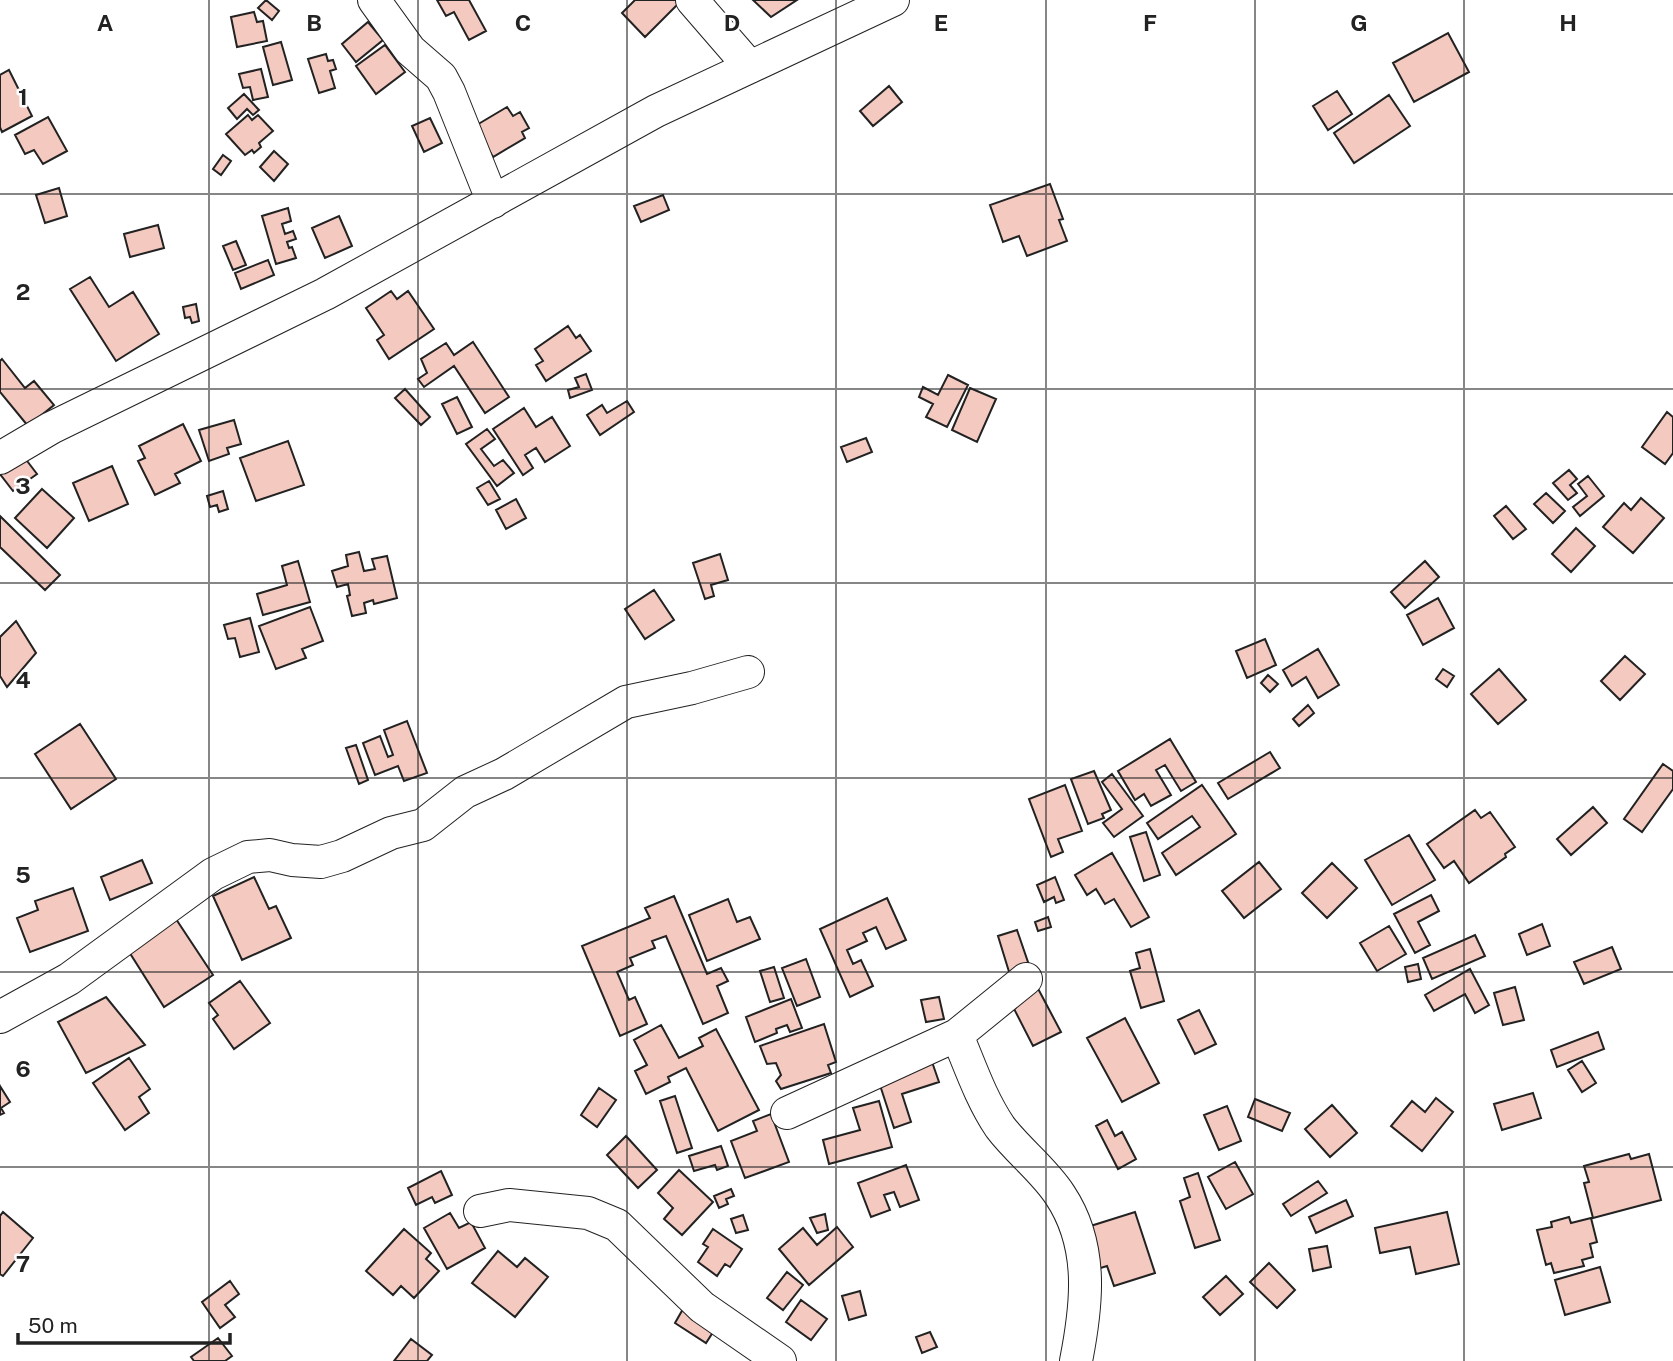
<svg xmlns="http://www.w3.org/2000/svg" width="1673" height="1361" viewBox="0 0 1673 1361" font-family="'Public Sans',sans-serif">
<rect width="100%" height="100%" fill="#fff"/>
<path fill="#f3c9c0" stroke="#222" stroke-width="2" d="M266,0l13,11 -7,9 -14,-12z
M437,0h32l17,31 -17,9 -15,-28 -8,4z
M635,0h41l3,3 -34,34 -23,-24z
M753,0h44l-26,17z
M254,12l3,10 6,-1 4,20 -30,6 -6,-30z
M368,22l15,18 -27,22 -14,-18z
M1448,33l21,39 -55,30 -21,-39z
M281,42l11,38 -19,5 -10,-38z
M385,45l20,27 -29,22 -20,-28z
M326,54l2,7 5,-1 3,9 -6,2 5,17 -16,5 -11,-34z
M261,69l7,28 -15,3 -3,-13 -7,1 -4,-14z
M9,70l23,46 -30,16 -2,-5v-52z
M889,86l13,16 -29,24 -13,-15z
M1337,91l15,23 -24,16 -15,-24z
M244,94l15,16 -6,5 -6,-6 -10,10 -9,-11z
M1389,95l21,31 -56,37 -20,-30z
M507,107l6,9 7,-4 9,16 -7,4 3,6 -32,19 -18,-31z
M248,115l4,5 6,-5 15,16 -14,12 2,4 -7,6 -2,-3 -7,5 -19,-21z
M48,117l19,34 -24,13 -9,-14 -9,4 -10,-19z
M430,118l12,25 -18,9 -12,-26z
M274,151l14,13 -14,17 -14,-14z
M223,155l8,6 -10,14 -8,-6z
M1050,184l13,35 -4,1 8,21 -40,15 -8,-20 -16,6 -13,-37z
M59,188l8,28 -22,7 -9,-28z
M663,195l6,15 -28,12 -7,-16z
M288,208l3,13 -9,3 3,10 8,-3 3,8 -9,3 2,6 3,-1 4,11 -20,6 -14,-48z
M339,216l13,30 -27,12 -13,-30z
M158,225l6,23 -34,9 -6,-23z
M236,241l10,24 -13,5 -10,-24z
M268,260l6,15 -33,14 -6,-16z
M90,277l19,30 24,-15 26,42 -43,27 -46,-72z
M391,291l6,8 11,-8 26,38 -45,30 -12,-19 7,-5 -18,-27z
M196,304l3,17 -7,2 -2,-6 -5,1 -2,-11z
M568,326l8,12 4,-3 11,16 -45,30 -10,-16 7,-4 -8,-12z
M473,342l36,55 -24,16 -31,-47 -30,21 -6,-8 9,-6 -6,-14 25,-16 8,12z
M2,359l23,29 9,-7 20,24 -26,21 -28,-34v-31z
M586,374l6,16 -22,8 -2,-8 11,-3 -4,-9z
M948,375l20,10 -21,42 -21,-10 7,-13 -14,-7 4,-10 15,8z
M970,388l26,11 -19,43 -25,-12z
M405,389l25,28 -9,8 -26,-27z
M457,397l15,30 -15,7 -15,-30z
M627,401l7,11 -34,23 -13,-20 15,-10 5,8z
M524,408l12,19 16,-10 18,29 -25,16 -9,-14 -11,7 8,13 -10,7 -30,-46z
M1667,412l6,5v36l-8,11 -23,-17z
M234,420l7,24 -14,4 2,6 -20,7 -10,-31z
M183,424l18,37 -26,13 5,9 -25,12 -17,-34 7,-3 -6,-12z
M487,429l8,10 -14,10 13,17 9,-6 11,13 -17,13 -31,-42z
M866,438l6,14 -25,10 -6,-15z
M288,441l16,44 -48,16 -16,-43z
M21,453l16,21 -24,17 -13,-17v-5z
M112,466l16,38 -39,17 -16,-38z
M1569,470l8,9 -7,6 7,8 -9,7 -15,-17z
M1588,476l16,20 -24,20 -7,-9 14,-11 -9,-12z
M489,481l11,18 -12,6 -11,-17z
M42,489l32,29 -27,30 -32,-30z
M223,491l5,18 -9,3 -2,-7 -7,2 -3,-11z
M1546,493l19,18 -12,12 -19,-19z
M1641,498l23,20 -31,35 -30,-26 21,-24 7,7z
M516,499l10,19 -20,11 -10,-19z
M1506,506l20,23 -13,10 -19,-23z
M0,516l60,59 -15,15 -45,-43z
M1576,528l19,18 -24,26 -19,-18z
M359,552l5,19 11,-2 -3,-10 15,-3 10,42 -23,6 -1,-4 -9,3 2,10 -14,3 -5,-20 3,-1 -2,-11 -11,3 -5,-16 16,-5 -2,-11z
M720,554l8,26 -17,5 3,11 -9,3 -12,-36z
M298,561l12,41 -47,13 -6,-21 30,-9 -5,-19z
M1425,561l14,16 -34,31 -14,-16z
M654,590l20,30 -29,19 -20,-30z
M1438,598l16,30 -31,17 -16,-30z
M310,607l13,34 -21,8 4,9 -30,11 -17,-43z
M250,618l9,34 -19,5 -5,-19 -7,1 -4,-14z
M16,621l20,32 -29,34 -7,-11v-39z
M1265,639l11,26 -29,13 -11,-27z
M1318,649l21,36 -21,13 -12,-21 -14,9 -9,-16z
M1625,656l20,18 -25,26 -19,-19z
M1443,669l11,7 -7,11 -11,-8z
M1499,669l27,31 -28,24 -27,-30z
M1268,675l10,9 -8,8 -9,-9z
M1308,705l6,8 -15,13 -6,-7z
M407,721l20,52 -23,8 -6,-15 -23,9 -12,-32 17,-7 8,21 5,-2 -9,-25z
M80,724l36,55 -45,30 -36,-55z
M1170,739l26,43 -15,9 -16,-26 -9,5 15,25 -20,11 -7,-12 -9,6 -17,-29z
M356,745l12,35 -9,4 -13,-36z
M1270,752l10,16 -52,31 -10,-16z
M1663,764l10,7v18l-31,43 -18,-13z
M1094,771l17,39 -9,4 2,4 -16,6 -17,-45z
M1112,774l31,42 -29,21 -11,-14 19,-14 -20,-27z
M1065,785l17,46 -24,8 5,13 -12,5 -22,-58z
M1202,785l34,49 -60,41 -14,-22 38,-26 -8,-11 -34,23 -11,-16z
M1593,807l14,16 -36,32 -14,-16z
M1475,810l6,8 9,-6 25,35 -10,7 1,3 -37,26 -15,-22 -10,7 -17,-24z
M1146,832l14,43 -16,6 -14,-44z
M1409,835l26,45 -43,25 -27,-45z
M1112,853l37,64 -18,10 -17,-28 -9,5 -9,-15 -9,6 -12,-20z
M142,860l10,23 -42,17 -9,-23z
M1259,862l22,27 -37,29 -22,-27z
M1332,863l25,25 -30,30 -25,-25z
M254,877l15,32 7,-3 15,32 -49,22 -29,-64z
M1055,877l9,23 -8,3 -2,-6 -10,5 -7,-17z
M73,888l15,43 -58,21 -13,-34 21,-8 -3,-9z
M1431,895l8,16 -21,11 12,23 -15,8 -21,-39z
M674,896l33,78 14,-6 7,13 -11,5 11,27 -25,11 -37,-88 -14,5 3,7 -25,10 3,7 -16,7 12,28 6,-3 12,27 -27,12 -38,-90 68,-28 -5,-10z
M887,898l19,42 -20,9 -10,-22 -13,6 4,8 -20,9 6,14 8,-4 12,26 -23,11 -30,-68z
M728,899l9,23 13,-5 10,22 -53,22 -18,-46z
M174,916l39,59 -49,32 -38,-60z
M1048,917l3,10 -13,4 -3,-9z
M1542,924l8,22 -23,9 -8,-21z
M1389,926l17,28 -29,17 -17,-28z
M1017,930l13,38 -20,7 -12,-39z
M1475,935l10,21 -53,23 -9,-21z
M1612,947l9,22 -37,15 -10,-22z
M1150,949l14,52 -23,7 -11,-37 10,-3 -4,-15z
M806,959l14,38 -23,9 -15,-38z
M1418,964l3,15 -13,3 -3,-15z
M774,967l10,31 -14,4 -10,-31z
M1470,969l19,36 -14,8 -10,-19 -31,17 -9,-16z
M240,981l30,42 -36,26 -21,-30 5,-4 -9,-12z
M1034,981l27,51 -28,14 -26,-51z
M1515,987l9,33 -21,5 -9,-32z
M106,997l39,48 -59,28 -28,-51z
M939,997l5,22 -18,3 -5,-22z
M791,999l11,29 -12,4 -3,-7 -11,4 1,4 -22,9 -9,-25z
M1199,1010l17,34 -21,10 -17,-34z
M1125,1018l34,65 -37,19 -35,-64z
M824,1024l12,38 -8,3 3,8 -50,16 -5,-8 5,-6 -5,-12 -9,1 -7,-18z
M661,1025l18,33 24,-12 -4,-8 17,-9 43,81 -41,21 -32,-63 -18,9 2,5 -24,12 -11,-23 12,-6 -13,-25z
M1598,1032l6,17 -47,18 -6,-17z
M129,1058l21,31 -11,8 10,16 -24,17 -32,-47z
M931,1059l8,23 -37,12 9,28 -17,6 -17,-52z
M1582,1061l14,22 -14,9 -14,-22z
M0,1086l10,16 -9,6 3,5 -4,2z
M599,1088l17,12 -19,27 -16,-12z
M1533,1093l8,25 -39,12 -8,-26z
M675,1096l17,52 -15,5 -17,-52z
M1436,1098l17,14 -31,39 -31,-25 21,-25 13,11z
M1255,1099l35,14 -8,18 -34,-14z
M879,1101l13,46 -63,17 -6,-24 37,-10 -7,-22z
M1332,1105l25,28 -27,24 -25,-28z
M1227,1106l14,35 -22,9 -15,-35z
M771,1114l18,48 -44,16 -14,-37 26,-10 -4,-10z
M1107,1120l8,16 7,-4 14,27 -18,10 -22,-43z
M626,1136l31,34 -19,18 -31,-33z
M721,1146l7,20 -11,4 -2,-5 -21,6 -5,-15z
M1629,1154l2,5 18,-5 12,46 -68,18 -9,-35 5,-1 -5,-16z
M1235,1162l18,32 -27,15 -18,-32z
M906,1165l13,35 -19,7 -6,-15 -10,3 6,15 -19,7 -13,-34z
M679,1170l34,32 -31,33 -18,-16 9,-11 -15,-15z
M441,1171l11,24 -17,8 -3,-6 -16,8 -8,-17z
M1198,1173l22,67 -25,8 -15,-47 10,-4 -6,-19z
M1318,1181l9,12 -36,23 -8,-12z
M731,1189l3,7 -8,3 2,5 -9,4 -5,-12z
M1346,1200l7,16 -37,17 -7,-16z
M3,1212l30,26 -30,38 -3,-2v-58z
M1135,1212l20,61 -41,13 -7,-20 -13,4 -13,-41z
M1447,1212l12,52 -43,10 -6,-27 -30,6 -5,-25z
M450,1213l9,15 12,-6 14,26 -38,21 -23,-41z
M825,1214l3,16 -11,3 -7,-15z
M743,1215l5,15 -12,3 -5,-14z
M1569,1217l2,6 20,-5 6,24 -7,2 3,13 -11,3 2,6 -30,7 -3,-10 -5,2 -9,-35 15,-3 -1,-5z
M837,1227l16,20 -44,38 -30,-36 24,-21 14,17z
M404,1229l27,24 -5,6 13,12 -25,27 -13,-12 -8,9 -27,-24z
M713,1229l29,20 -12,18 -5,-3 -8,12 -19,-14 10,-15 -5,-3z
M1327,1246l4,21 -18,4 -4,-22z
M498,1251l19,16 8,-9 23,19 -33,40 -43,-34z
M1269,1263l26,27 -18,18 -27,-26z
M1600,1267l10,35 -45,13 -10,-35z
M787,1272l16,13 -20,25 -16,-12z
M1226,1276l17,18 -23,21 -17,-18z
M230,1281l9,13 -14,11 10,12 -15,11 -18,-26z
M860,1291l6,24 -17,5 -7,-24z
M801,1300l26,19 -16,21 -25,-18z
M683,1309l32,20 -9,14 -31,-20z
M930,1332l7,15 -15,6 -6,-16z
M218,1338l14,18 -7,5h-31l-3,-4z
M411,1339l21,16 -5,6h-33z"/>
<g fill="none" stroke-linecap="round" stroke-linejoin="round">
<g stroke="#222" stroke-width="34">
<path id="minor" d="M374,0l36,50 31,27 8,15 44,110
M692,0l58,67
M0,458l51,-30 274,-134 331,-183 237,-111
M0,1017l69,-38 144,-105 35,-17 22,-2 22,5 29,2 21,-6 49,-23 32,-8 42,-33 39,-18 122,-72 66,-14 56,-16
M957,1035c13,31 24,64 43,92 18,24 44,43 60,68 34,51 27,110 16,166
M787,1113l170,-78 69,-56
M480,1211l29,-6 79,8 29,12 85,82 78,54"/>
</g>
<use href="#minor" stroke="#fff" stroke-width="32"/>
</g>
<path fill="none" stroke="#222" stroke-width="2" stroke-opacity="0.55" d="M209,0v1361M418,0v1361M627,0v1361M836,0v1361M1046,0v1361M1255,0v1361M1464,0v1361M0,194h1673M0,389h1673M0,583h1673M0,778h1673M0,972h1673M0,1167h1673"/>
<g font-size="23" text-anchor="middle" font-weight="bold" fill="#222" stroke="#fff" stroke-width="5" stroke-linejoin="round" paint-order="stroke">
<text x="105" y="31">A</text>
<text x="314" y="31">B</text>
<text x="523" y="31">C</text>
<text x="732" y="31">D</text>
<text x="941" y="31">E</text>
<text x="1150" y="31">F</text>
<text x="1359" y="31">G</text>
<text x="1568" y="31">H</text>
<text x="23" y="105">1</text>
<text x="23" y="300">2</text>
<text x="23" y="494">3</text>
<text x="23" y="688">4</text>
<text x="23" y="883">5</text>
<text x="23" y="1077">6</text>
<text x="23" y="1272">7</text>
</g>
<path d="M18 1333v10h212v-10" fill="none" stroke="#222222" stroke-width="3.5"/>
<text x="28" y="1333" font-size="21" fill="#222222" stroke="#ffffff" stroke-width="5" paint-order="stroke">50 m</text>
</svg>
